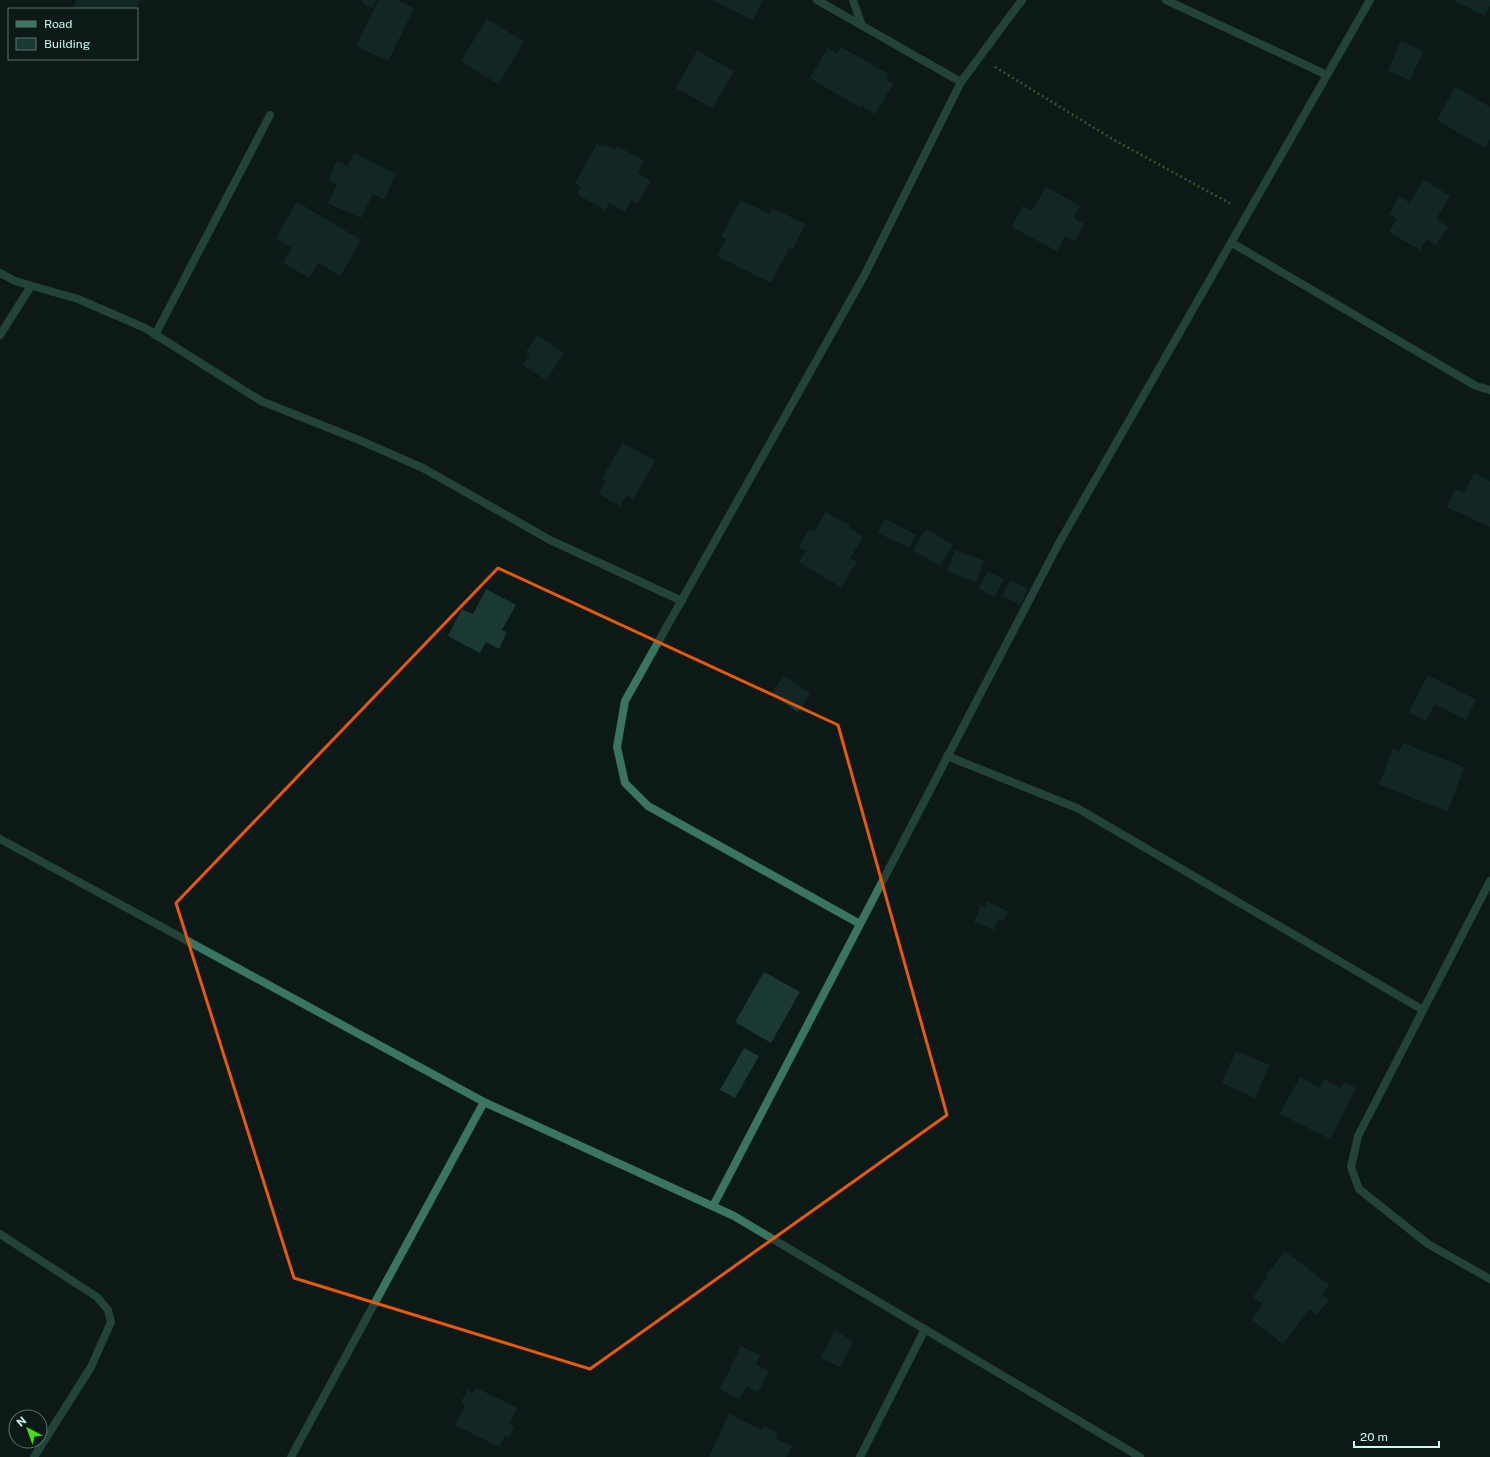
<svg xmlns="http://www.w3.org/2000/svg" width="1490" height="1457" viewBox="0 0 1490 1457" font-family="'Public Sans',sans-serif">
<rect width="100%" height="100%" fill="#0c1a17"/>
<path fill="#1a3935" d="M77,0h63l-5,9h-63z
M362,0h14l-4,8 -11,-6z
M379,0h19l16,8 -26,53 -32,-15z
M712,0h51l-10,20z
M1453,0h37v5l-5,11z
M487,19l37,23 -26,42 -37,-23z
M1401,41l22,10 -13,29 -22,-9z
M841,47l47,27 -2,5 7,5 -18,30 -13,-8 -1,2 -51,-30 18,-30 9,5z
M697,51l37,20 -22,37 -36,-20z
M1455,87l35,20v32l-5,9 -48,-28z
M597,144l7,3 2,-3 9,6 2,-4 27,15 -6,12 13,8 -14,22 -6,-3 -6,12 -16,-9 -4,7 -28,-16 4,-7 -6,-4z
M354,153l42,21 -12,25 -11,-5 -12,24 -33,-15 9,-18 -9,-5 9,-19 11,5z
M1424,180l26,16 -14,23 12,8 -12,18 -9,-6 -7,11 -31,-18 8,-13 -8,-5 11,-18 9,7z
M1046,187l34,19 -7,12 11,6 -9,17 -10,-5 -8,15 -45,-24 11,-21 9,5z
M740,200l29,14 3,-6 33,16 -12,25 -4,-1 -18,35 -54,-27 9,-17 -5,-2z
M297,202l64,38 -21,36 -22,-13 -9,15 -26,-16 9,-14 -16,-10z
M537,335l27,18 -18,27 -23,-15 7,-11 -4,-2z
M623,443l32,18 -22,38 -6,-4 -7,11 -21,-12 7,-13 -4,-3z
M1474,473l16,8v46l-43,-20 8,-18 10,4z
M826,512l24,14 -1,2 14,9 -13,21 7,4 -16,25 -42,-25 7,-11 -7,-4 10,-18 5,3z
M885,519l31,16 -7,13 -31,-15z
M926,529l27,16 -13,21 -27,-16z
M955,550l29,11 -8,21 -29,-11z
M988,571l16,8 -9,18 -16,-8z
M1010,580l18,9 -8,16 -18,-9z
M486,589l30,16 -14,25 5,2 -8,17 -13,-7 -6,11 -32,-17 14,-27 11,5z
M1428,675l48,25 -10,20 -31,-16 -9,17 -17,-9z
M784,676l26,18 -12,18 -27,-18z
M1403,743l61,24 -16,44 -69,-26 14,-36 6,3z
M987,902l21,9 -4,10 -6,-2 -4,11 -20,-8 7,-17 4,2z
M764,972l36,20 -29,51 -36,-21z
M744,1048l15,8 -24,42 -15,-8z
M1236,1051l33,14 -14,33 -33,-15z
M1300,1077l20,11 4,-9 17,9 3,-6 12,6 -26,51 -50,-25z
M1285,1251l44,34 -7,10 7,5 -12,15 -7,-6 -27,35 -31,-24 11,-16 -10,-7 15,-20 -2,-1z
M835,1331l18,10 -13,26 -19,-9z
M741,1346l19,9 -4,10 13,6 -11,21 -12,-6 -7,13 -19,-10z
M476,1388l41,20 -8,16 5,3 -5,10 -4,-2 -6,12 -44,-22 10,-19 -4,-3 6,-13 6,3z
M729,1414l33,16 2,-4 14,7 -3,5 17,8 -6,11h-77z"/>
<g fill="none" stroke-linecap="round" stroke-linejoin="round">
<path stroke="#62a235" stroke-width="2.5" stroke-dasharray="2 3" stroke-linecap="butt" d="M995,67l119,73 117,64"/>
<path stroke="#3a7563" stroke-width="8" d="M817,0l144,82
M853,0l9,26
M1166,0l161,75
M1232,243l244,143 14,4
M0,273l15,8 63,18 67,29 116,73 98,39 64,28 127,72 132,61
M0,335l31,-49
M155,335l115,-220
M947,756l130,52 346,202
M0,839l484,263 250,114 406,241
M1490,881l-132,255 -7,31 8,22 69,55 62,35
M860,924l-212,-118 -23,-23 -8,-36 8,-46 239,-425 97,-194 61,-82
M713,1206l346,-663 311,-543
M0,1234l97,63 11,13 3,12 -20,45 -57,90
M291,1457l193,-355
M860,1457l65,-128"/>
</g>
<path d="M0 0H1490V1457H0ZM498,568l340,157 109,390 -357,254 -296,-91 -118,-375z" fill="#0c1a17" fill-opacity=".55" fill-rule="evenodd"/>
<path fill="none" stroke="#e8590c" stroke-width="3" stroke-linejoin="round" d="M498,568l340,157 109,390 -357,254 -296,-91 -118,-375z"/>
<rect x="8" y="8" width="130" height="52" fill="#0c1a17" stroke="#58746d"/>
<rect x="16" y="21" width="20" height="6" fill="#3a7563" stroke="#58746d"/>
<text x="44" y="28" font-size="12" fill="#c9fbef">Road</text>
<rect x="16" y="38" width="20" height="12" fill="#1a3935" stroke="#58746d"/>
<text x="44" y="48" font-size="12" fill="#c9fbef">Building</text>
<g transform="translate(28 1429) rotate(319)"><circle r="19" fill="#0c1a17" stroke="#58746d"/>
<path d="M0-3L7 15L0 10L-7 15Z" fill="#44de12"/>
<text y="-6" font-size="11" font-weight="bold" text-anchor="middle" fill="#c9fbef">N</text>
</g>
<path d="M1354 1441v6h85v-6" fill="none" stroke="#c9fbef" stroke-width="2"/>
<text x="1360" y="1441" font-size="12" fill="#c9fbef" stroke="#0c1a17" stroke-width="3" paint-order="stroke">20 m</text>
</svg>
